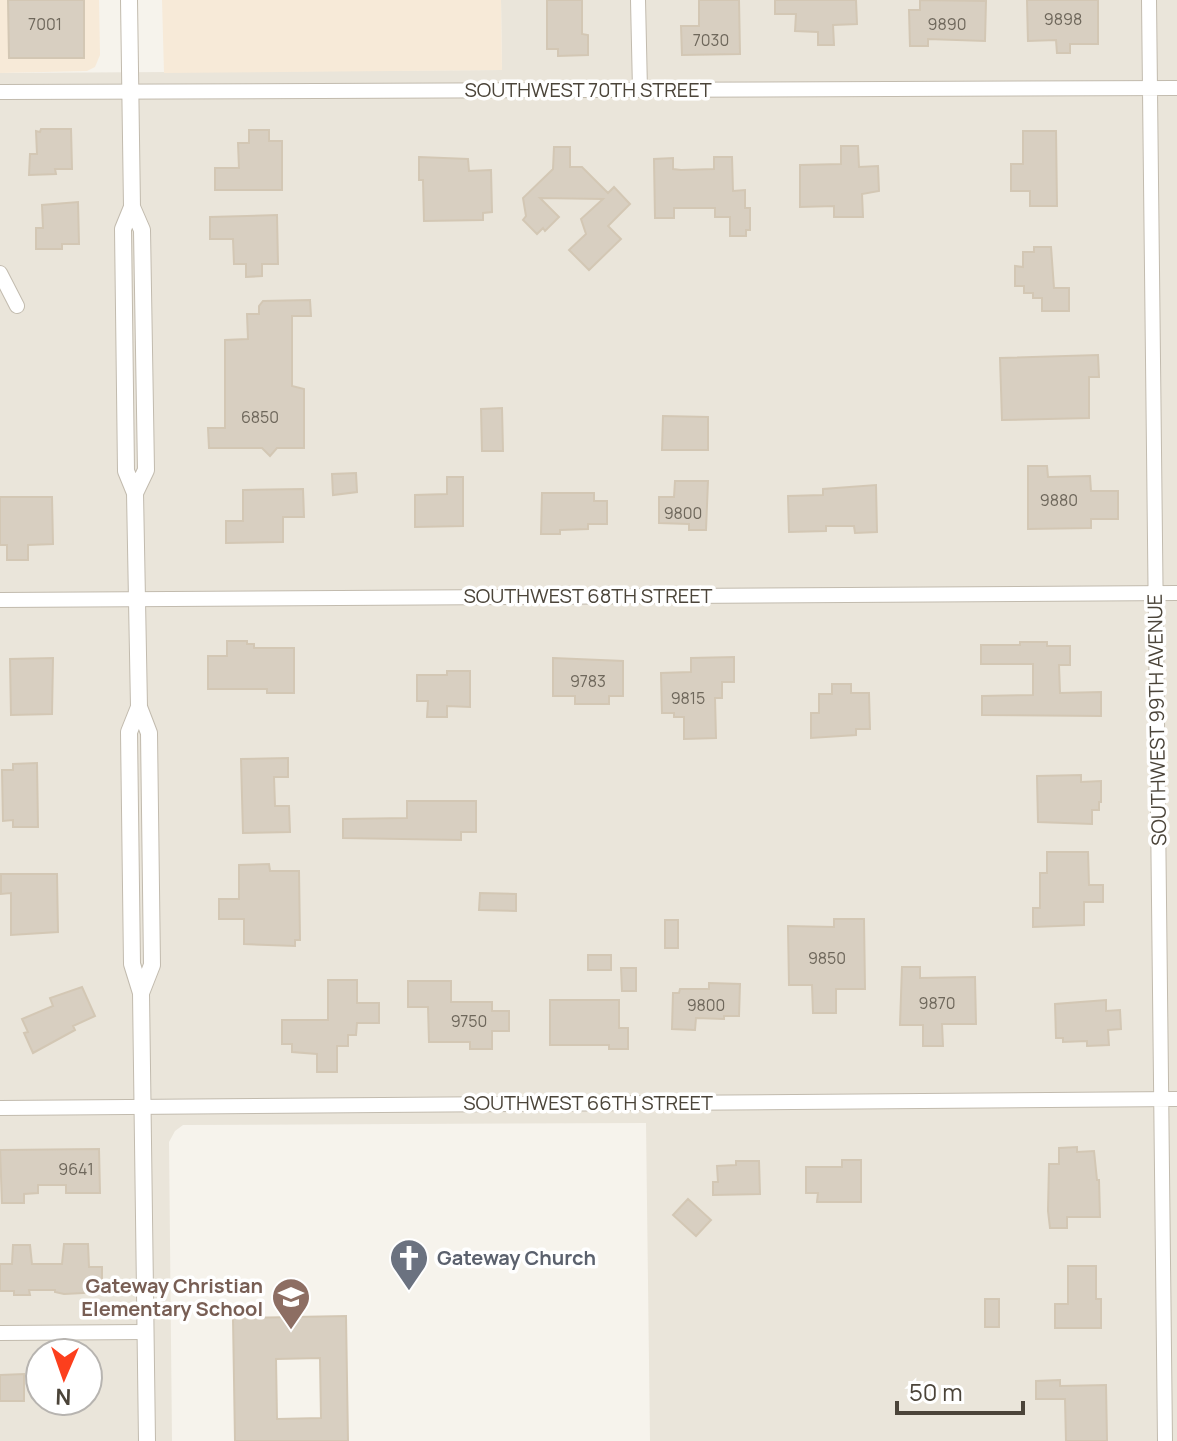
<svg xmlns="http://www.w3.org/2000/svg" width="1177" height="1441" viewBox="0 0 1177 1441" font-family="Manrope,sans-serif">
<rect width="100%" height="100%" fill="#f6f3ec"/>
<path fill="#eae5da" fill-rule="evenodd" d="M501,0h676v1441h-527l-4,-318 -463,2 -8,6 -6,11 3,299h-172v-1368l502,-3zM40,1353h48v48h-48z"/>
<path fill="#f7ead8" d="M0,0h99l1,55 -5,12 -8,4 -87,2z
M162,0h339l1,70 -338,3z"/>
<path fill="#d8cfc1" stroke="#d3c7b4" stroke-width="2" fill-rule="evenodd" d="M8,0h76v58h-75z
M547,0h35v34l6,1v20l-30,1v-7h-11z
M699,0h40l1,54 -58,1 -1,-29h18z
M775,0h81l1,24 -24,1 1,20h-16v-13l-23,-1 1,-17h-21z
M920,0l66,1 -1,40 -57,-2v7h-18l-1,-36h11z
M1027,0h71v44h-28v9h-13l-1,-13 -28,1z
M41,129h30l1,40h-17l1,5 -27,1 1,-21h7l-1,-23 4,1z
M249,130h20v11h13v49h-67v-22h24l-1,-25h11z
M1023,131h33l1,75h-27v-15h-19v-27h12z
M841,146h17l1,21 19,-1 1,25 -17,3 1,23h-29v-11l-34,1v-42l41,-1z
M554,147h16v20h12l26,26 6,-6 16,17 -22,22 13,13 -32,31 -20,-20 17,-16 -5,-15 22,-20 -63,-1 19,19 -14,14 -2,-3 -6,6 -14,-14 3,-4 -3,-18 30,-29z
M419,157l49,2 1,12 22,-1 1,42 -9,1v7l-59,1 -1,-41h-4z
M714,157h18l1,34 12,-1v18h5v22h-4v6h-16v-19h-15v-9h-41v10h-19l-1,-59 19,-1v11l8,1 33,-1z
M78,202l1,42h-17v5h-26v-21h7l-1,-23z
M277,215l1,49h-16v12l-16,1v-13h-12l-1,-25h-23v-22z
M1034,247h17l3,41h15v23h-27v-13h-9v-5h-9v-7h-9v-20l8,1v-15h11z
M310,300l1,16h-19v70l12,3v59h-27l-7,8 -8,-8h-53l-1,-20h17v-88l23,-1 -1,-25h12v-8l4,-5z
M1098,355l1,22h-10v41l-87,2 -2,-62z
M502,408l1,43h-21l-1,-42z
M663,416l45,1v33h-46z
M1028,466h19l1,11 42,-1 1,15h27v28h-27v9l-63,1z
M356,473l1,19 -24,3 -1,-21z
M447,477h16v49l-48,1v-32l32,-1z
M675,481h33l-2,49h-17v-6l-30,-1v-26h15z
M876,485l1,47 -22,1 -1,-7h-28v5l-37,1 -1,-36 35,-1v-6z
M303,489l1,28h-21v25l-57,1v-22h17v-31z
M542,493h52v8h13v23h-19v5l-28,1v4h-19z
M0,497h52l1,47 -25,1v15h-21v-15h-7z
M227,641h20v3h7v4h40v45h-27v-4h-59v-33h19z
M1020,642h27v4h23v19h-11l1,28 41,-1v24l-119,-1v-19l51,-1v-31h-52v-19h39z
M734,657v25h-12v16h-7l1,40 -32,1v-22h-10v-4h-12l-1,-40 30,-1v-14z
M53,658l-1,56 -41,1 -1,-56z
M553,658l70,3v35h-14v8h-34v-8h-22z
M447,671h23v36l-23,-1v11h-20l1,-16h-11v-26h30z
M832,684h19v9h18l1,36h-14v6l-45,3v-25h8v-19h13z
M288,758v19h-14l1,29h14l1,26 -47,1 -2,-74z
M37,763l1,64h-25v-7l-10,1 -1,-51h11v-6z
M1081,775v7l20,-1v21h-2v8h-7v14l-54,-2 -1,-46z
M407,801h69v31h-15v8l-118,-2v-19l64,-1z
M1047,852h41l1,33h14v17h-19v23l-51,2v-19h7v-35h7z
M269,864l1,7h29l1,69h-5v6l-51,-2v-25h-25v-20h20v-34z
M1,874h56l1,58 -47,3v-42l-10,1z
M480,893l36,1v17l-37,-1z
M834,919h30l1,70h-29v24h-23l-1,-28h-23l-1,-59 46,1z
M665,920h13v28h-13z
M588,955h23v15h-23z
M902,967h18v11l55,-1 1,47h-34l1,22h-20v-21h-23z
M621,968h15v23h-14z
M328,980h29v23h22v20h-22l-1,12h-8v11h-11v26h-20v-18l-25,-2v-8h-10v-24h46z
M408,981h43v21h41v9h17v20h-17v18h-22v-7h-41l-1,-35h-20z
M709,983l31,1 -1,32h-15v3l-28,-1 -1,12 -23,-1 1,-36h6l1,-4h29z
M82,987l13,29 -22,10 2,4 -42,23 -9,-20 4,-1 -6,-13 31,-13 -3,-8z
M550,1000h69v28h9v21h-19v-4h-59z
M1106,1000v11l14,-1 1,19 -13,1 1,15 -22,1v-5l-24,1v-4h-7l-1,-34z
M1077,1147v5l17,-1 3,29h2l1,37h-33v11h-17l-2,-17 1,-47h10v-16z
M99,1149l1,44h-34v-8h-28v8l-14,1v9h-22l-2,-53z
M842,1160h19v42h-44l1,-9h-12v-26h36z
M736,1161h23l1,33 -47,1v-13h5l-1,-16 19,-1z
M688,1199l23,21 -15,16 -23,-21z
M64,1244h24l1,23h13v25l-38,2 -9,-2v-2h-26l1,5h-16v-4h-14v-27h12l1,-19h17l2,19h30z
M1068,1266h28v33h5v29h-46v-24h13z
M985,1299h14v28h-14z
M346,1316l2,125h-113l-2,-123zM320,1358l1,60 -44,1 -1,-60z
M24,1374v27h-24v-26z
M1060,1380v6l46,-1 1,56h-41l-1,-42h-29v-18z"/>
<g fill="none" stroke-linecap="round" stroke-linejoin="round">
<g stroke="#c2bbae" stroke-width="16">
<path id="minor" d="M638,0l2,90
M1149,0l16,1441
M0,92l1177,-4
M0,273l17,33
M0,600l1177,-7
M0,1108l1177,-9
M0,1333l145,-1"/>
</g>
<g stroke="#c2bbae" stroke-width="18">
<path id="tertiary" d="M129,0l3,207 -9,22 3,242 9,22 4,214 10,26 3,232 -11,28
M132,207l10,23 4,240 -11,23
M139,707l-10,25 3,232 9,29 6,448"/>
</g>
<use href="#minor" stroke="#fff" stroke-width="14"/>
<use href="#tertiary" stroke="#fff" stroke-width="16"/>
</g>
<defs>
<g id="church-pin" transform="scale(2)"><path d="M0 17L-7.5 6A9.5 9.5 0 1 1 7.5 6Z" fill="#6b7280" stroke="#fff"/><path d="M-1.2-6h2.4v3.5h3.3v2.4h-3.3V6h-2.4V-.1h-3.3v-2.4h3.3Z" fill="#fff"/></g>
<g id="school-pin" transform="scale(2)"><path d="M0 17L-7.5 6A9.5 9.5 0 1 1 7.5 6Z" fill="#8d6e63" stroke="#fff"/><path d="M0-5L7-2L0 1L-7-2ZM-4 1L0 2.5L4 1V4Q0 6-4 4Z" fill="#fff"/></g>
</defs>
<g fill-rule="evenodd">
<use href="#church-pin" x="409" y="1258"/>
<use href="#school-pin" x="291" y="1297"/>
</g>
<g text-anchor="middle" stroke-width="7" stroke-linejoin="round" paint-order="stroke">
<g font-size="16" fill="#6e675b">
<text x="1063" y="25">9898</text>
<text x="45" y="30">7001</text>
<text x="947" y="30">9890</text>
<text x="711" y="46">7030</text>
<text x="260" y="423">6850</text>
<text x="1059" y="506">9880</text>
<text x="683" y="519">9800</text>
<text x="588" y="687">9783</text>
<text x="688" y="704">9815</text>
<text x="827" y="964">9850</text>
<text x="937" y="1009">9870</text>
<text x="706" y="1011">9800</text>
<text x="469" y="1027">9750</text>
<text x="76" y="1175">9641</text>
</g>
<g font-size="20" fill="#4b4439" stroke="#fff">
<text x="588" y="97">SOUTHWEST 70TH STREET</text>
<text x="588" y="603">SOUTHWEST 68TH STREET</text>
<text transform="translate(1157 720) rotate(-91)" y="7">SOUTHWEST 99TH AVENUE</text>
<text x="588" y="1110">SOUTHWEST 66TH STREET</text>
</g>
<g font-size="20" font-weight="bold" fill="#5b616d" stroke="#fff" text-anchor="start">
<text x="437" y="1265">Gateway Church</text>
</g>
<g font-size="20" font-weight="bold" fill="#785e54" stroke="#fff" text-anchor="end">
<text x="263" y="1293">Gateway Christian<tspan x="263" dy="23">Elementary School</tspan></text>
</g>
</g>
<g transform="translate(64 1377) rotate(182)"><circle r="38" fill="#ffffff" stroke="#b7b4b0" stroke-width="2"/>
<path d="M0-6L14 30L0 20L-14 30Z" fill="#fc3f1d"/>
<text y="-12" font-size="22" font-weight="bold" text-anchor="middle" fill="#4b4439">N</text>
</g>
<path d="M897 1401v12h126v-12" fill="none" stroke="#4b4439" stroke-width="4"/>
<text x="909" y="1401" font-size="24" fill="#4b4439" stroke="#ffffff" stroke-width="6" paint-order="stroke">50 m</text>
</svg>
